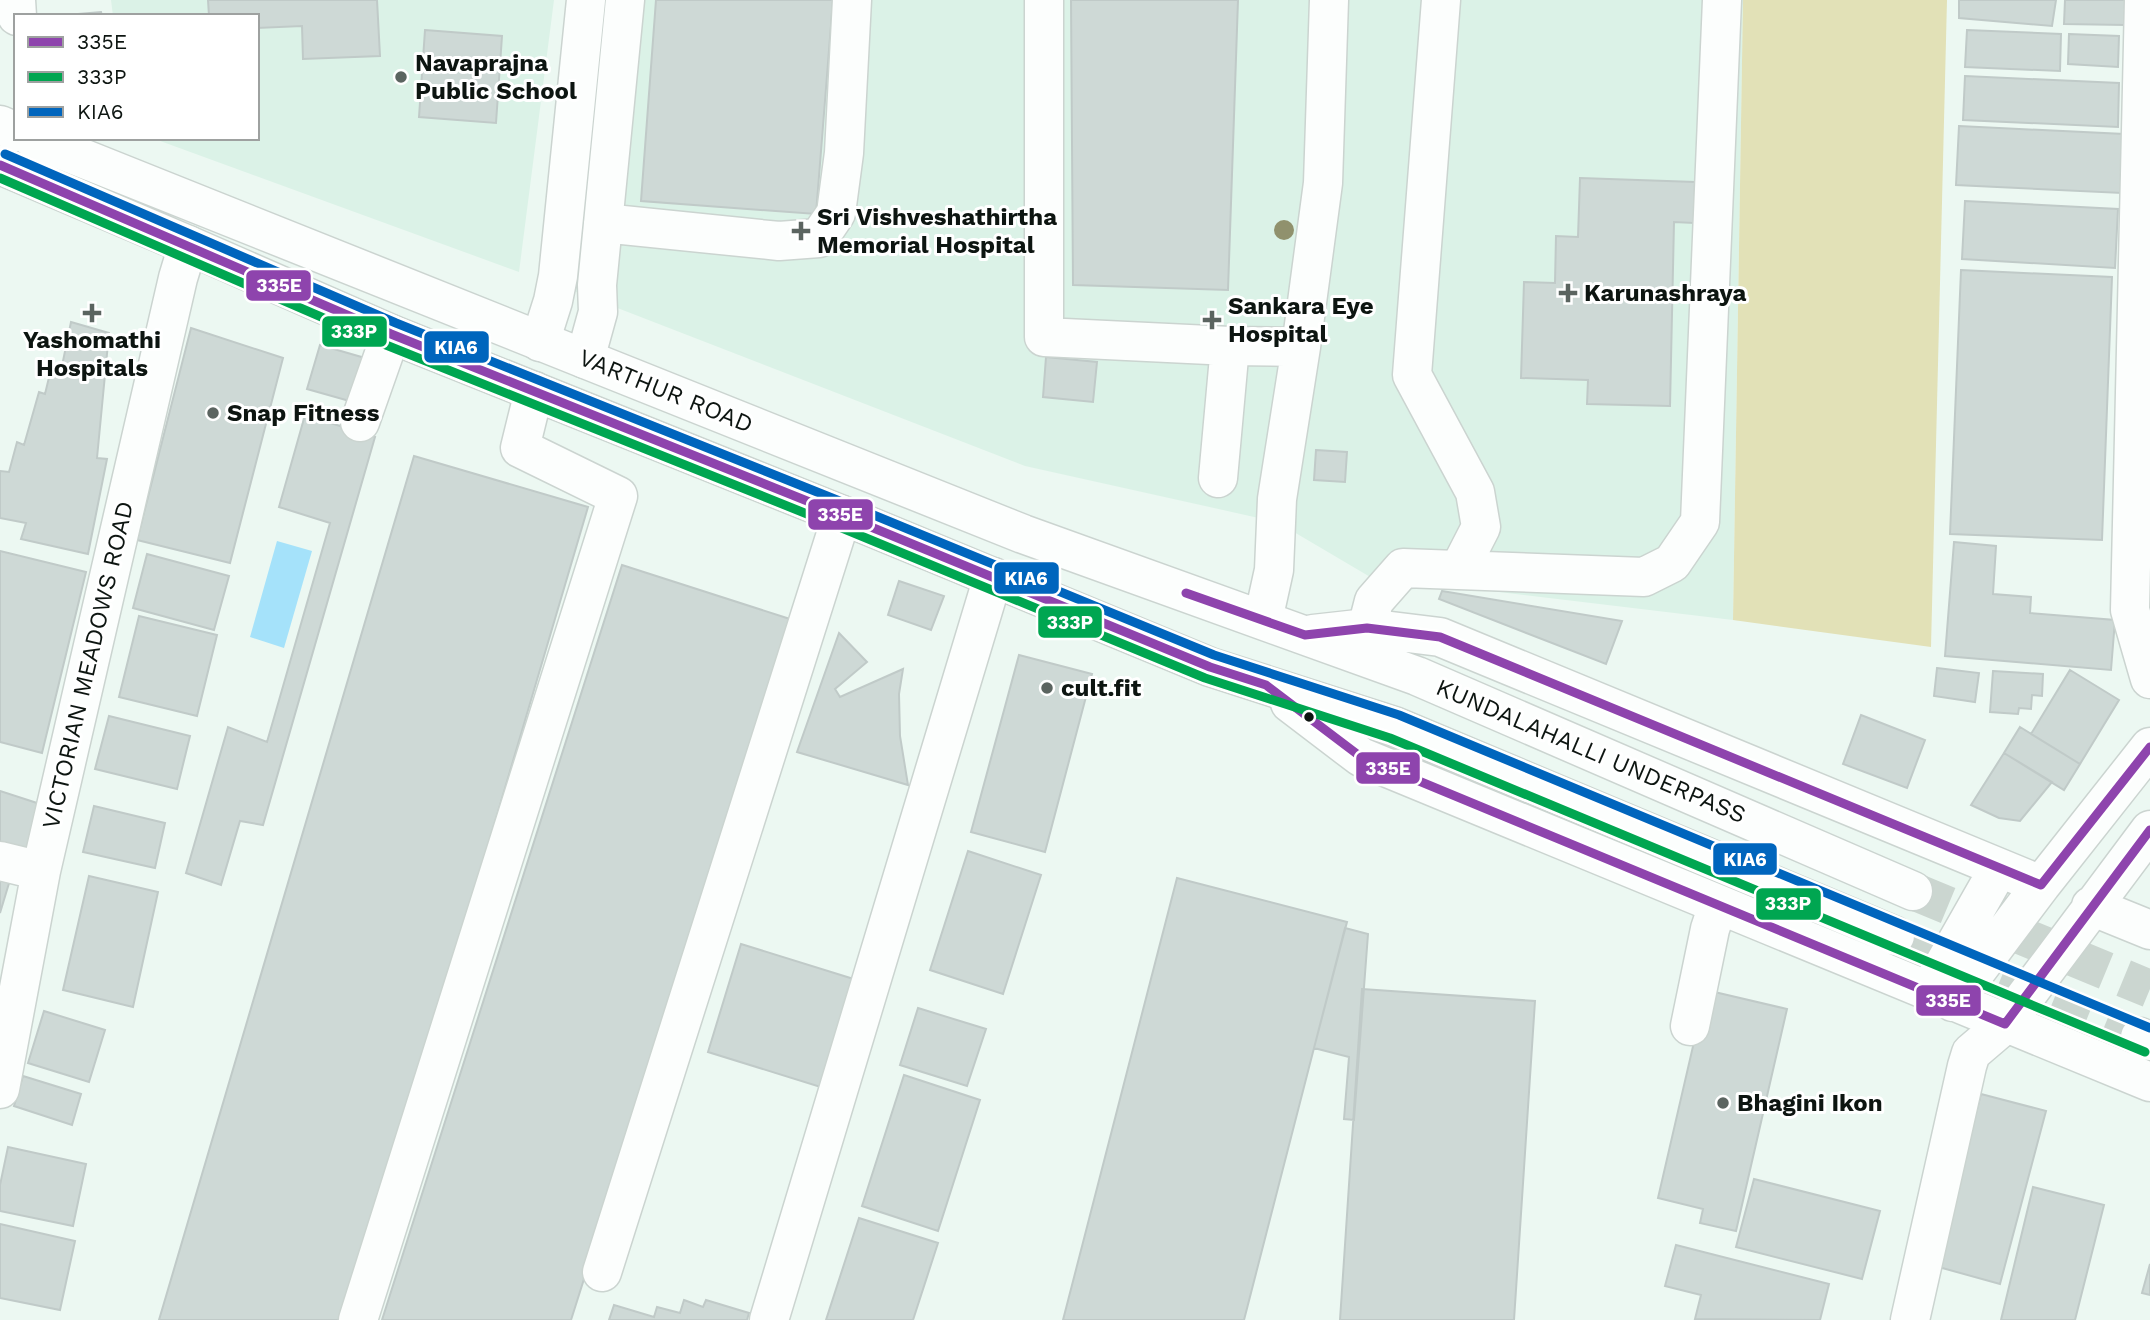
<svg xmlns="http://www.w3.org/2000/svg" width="2150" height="1320" viewBox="0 0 2150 1320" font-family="'Work Sans',sans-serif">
<rect width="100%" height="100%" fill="#ecf8f2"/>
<path fill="#dbf2e7" d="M111,0h443l-35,272 -367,-134h105v-122h-144z
M601,0h1142l-10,620 -283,-34 -56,5 -117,-69 -252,-56 -454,-176z"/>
<path fill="#e2e1b7" d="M1743,0h204l-16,647 -198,-27z"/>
<path fill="#a5e2fa" d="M277,541l35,10 -28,97 -34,-11z"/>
<path fill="#ced9d6" stroke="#c0cac8" stroke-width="2" d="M208,0h169l3,56 -77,3 -1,-33 -45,2v-12h-48z
M656,0h177l-17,214 -175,-13z
M1071,0h167l-10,290 -155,-5z
M1959,0h97l-4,26 -93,-8z
M2065,0h60v25l-61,-1z
M101,12l1,4h-35v-1z
M425,30l77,6 -6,87 -77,-6z
M1967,30l94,4 -1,37 -95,-4z
M2069,34l50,2 -1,31 -50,-3z
M1965,76l154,7 -1,44 -155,-7z
M1959,126l165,8 -2,59 -166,-8z
M1580,178l115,4 -1,41 -20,-1 -4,184 -83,-2 1,-24 -67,-2 3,-96 31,1 1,-47 22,1z
M1965,201l153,8 -3,59 -153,-9z
M1961,270l151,7 -10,263 -152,-6z
M71,322l38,11 -12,125 10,1 -19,95 -67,-15 5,-16 -26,-5v-47l9,1 8,-30 7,3 15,-53 6,2 7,-29 10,1z
M191,328l92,30 -53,205 -93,-23z
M320,345l45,13 -12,44 -46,-13z
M1046,357l51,5 -4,40 -50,-5z
M305,415l70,22 -112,388 -23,-4 -19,64 -35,-12 42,-146 39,15 63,-219 -51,-16z
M1316,450l31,2 -2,30 -31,-2z
M414,456l174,51 -240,813h-189z
M1954,542l42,4 -3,48 38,3 -1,16 85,7 -4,50 -166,-14z
M0,551l86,21 -44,181 -42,-11z
M147,554l82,22 -15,54 -81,-22z
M622,565l171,55 -222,700h-189z
M899,581l45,15 -13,34 -43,-15z
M1442,591l180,30 -16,43 -167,-65z
M139,616l78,19 -20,81 -78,-19z
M839,633l28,29 -32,27 5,8 63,-28 -4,25 1,42 8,49 -111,-33z
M1019,655l73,19 -47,178 -74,-20z
M1937,668l42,5 -4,29 -41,-6z
M2070,670l49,30 -39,64 -49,-30z
M1993,671l50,3 -1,22 -10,-1 -1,14 -12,-1 -1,6 -28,-2z
M1861,715l64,25 -18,48 -64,-24z
M109,716l81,20 -13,53 -82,-20z
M2020,727l60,37 -16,26 -60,-37z
M2004,753l48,29 -32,39 -21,-3 -28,-13z
M0,791l40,13 -15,49 -25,-8z
M94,806l71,17 -10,45 -72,-16z
M968,851l73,24 -38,119 -73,-24z
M89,876l69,16 -25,115 -70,-17z
M0,877l10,3 -10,33z
M1177,878l170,44 -33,126 -70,272h-181z
M1345,928l23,6 -14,186 -10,-1 5,-62 -35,-9z
M741,944l119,37 -33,108 -119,-37z
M1362,989l173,12 -21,319h-174z
M1706,990l81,19 -51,222 -36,-8 3,-14 -45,-11z
M918,1008l68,21 -19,57 -67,-21z
M44,1011l61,19 -16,52 -61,-19z
M904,1075l76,25 -42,131 -76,-25z
M23,1076l58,18 -9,31 -58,-19z
M1981,1094l65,17 -46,173 -65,-18z
M8,1147l78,17 -13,62 -73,-15v-26z
M1754,1179l126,32 -18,68 -126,-32z
M2033,1187l71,18 -29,115h-74z
M859,1218l79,25 -25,77h-87z
M0,1224l75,17 -15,69 -60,-12z
M1676,1245l153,39 -9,36 -125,-1 6,-24 -36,-9z
M2150,1264v31l-8,-2z
M684,1300l19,7 3,-7 43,13 -2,7h-138l5,-15 40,12 3,-10 23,6z"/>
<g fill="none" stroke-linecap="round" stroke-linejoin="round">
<path stroke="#cbd6d0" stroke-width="38" stroke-dasharray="38 19" stroke-linecap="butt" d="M1913,891l237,98
M1895,936l245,101"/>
<g stroke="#cbd4d0" stroke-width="41">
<path id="minor" d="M16,0l1,16
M1044,0v337l186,9
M1441,0l-29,375 63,117 6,35 -22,43
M2144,0l-14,610 20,69
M603,223l176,18 40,-3 17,-25 8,-60 8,-153
M540,342l13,-41 5,-25 28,-276
M585,359l13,-47 -1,-27 28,-285
M360,422l31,-88
M1218,478l12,-132 71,1
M1263,620l11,-50 3,-71 24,-152 22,-164 6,-183
M1367,628l7,-27 29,-33 241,9 28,-14 28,-41 22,-522
M0,861l41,10
M1690,1026l20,-97 8,-24
M0,1089l41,-218 137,-593 10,-33
M602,1272l240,-757
M358,1320l260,-824 -98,-48 14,-57
M769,1320l224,-743
M1910,1320l57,-254 4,-13 34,-29"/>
</g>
<g stroke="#cbd4d0" stroke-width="41">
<path id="major" d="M0,125l16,7
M32,138l991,396 394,142 496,215
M0,165l188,80 203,89 451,181 368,152 184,59 501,210
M1313,634l54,-6 73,9 601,248
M1290,703l71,54 789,325
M2091,906l59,24
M1929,991l70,-123
M1953,1002l88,-117 109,-138
M2005,1024l145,-194
M2140,1037l10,4"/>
</g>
<use href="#minor" stroke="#fcfefd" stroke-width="38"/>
<use href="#major" stroke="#fcfefd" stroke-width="38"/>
<g stroke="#fff" stroke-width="14">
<path id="bus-1" d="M0,165l391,169 451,181 368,152 56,18 95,72 644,267 145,-194
M1186,593l119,42 62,-7 73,9 601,248 109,-138"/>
</g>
<g stroke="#fff" stroke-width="14">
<path id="bus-2" d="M0,178l386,167 451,181 368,152 185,60 755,314"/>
</g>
<g stroke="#fff" stroke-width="14">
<path id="bus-3" d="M5,154l391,169 451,181 367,151 185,60 751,313"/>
</g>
<use href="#bus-1" stroke="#8e44ad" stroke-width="9"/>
<use href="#bus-2" stroke="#00a651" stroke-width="9"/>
<use href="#bus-3" stroke="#0065bd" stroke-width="9"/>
</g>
<circle fill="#90916d" cx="1284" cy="230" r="10"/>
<g fill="#5b6460" stroke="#fff" stroke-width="2.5">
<circle cx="401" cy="77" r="7"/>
<path d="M797.5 220.5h7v7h7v7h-7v7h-7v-7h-7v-7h7z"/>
<path d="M1564.5 282.5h7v7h7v7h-7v7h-7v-7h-7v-7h7z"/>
<path d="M88.5 302.5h7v7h7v7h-7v7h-7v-7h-7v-7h7z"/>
<path d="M1208.5 309.5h7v7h7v7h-7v7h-7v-7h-7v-7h7z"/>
<circle cx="213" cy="413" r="7"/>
<circle cx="1047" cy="688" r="7"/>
<circle cx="1723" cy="1103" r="7"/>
</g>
<circle fill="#0d1511" stroke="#fff" stroke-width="2.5" cx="1309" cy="717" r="6"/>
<g text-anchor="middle" stroke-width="6" stroke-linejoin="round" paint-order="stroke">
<g font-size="24" font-weight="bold" fill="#0d1511" stroke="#fff" text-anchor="start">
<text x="415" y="71">Navaprajna<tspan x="415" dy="28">Public School</tspan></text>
<text x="817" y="225">Sri Vishveshathirtha<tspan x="817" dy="28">Memorial Hospital</tspan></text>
<text x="1584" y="301">Karunashraya</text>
<text x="1228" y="314">Sankara Eye<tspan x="1228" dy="28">Hospital</tspan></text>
<text x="92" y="348" text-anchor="middle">Yashomathi<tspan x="92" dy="28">Hospitals</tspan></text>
<text x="227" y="421">Snap Fitness</text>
<text x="1061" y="696">cult.fit</text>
<text x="1737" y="1111">Bhagini Ikon</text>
</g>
<g font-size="24" fill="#0d1511" stroke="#fff">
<text transform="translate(666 391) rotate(22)" y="8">VARTHUR ROAD</text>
<text transform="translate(88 665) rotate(-77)" y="8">VICTORIAN MEADOWS ROAD</text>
<text transform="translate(1591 751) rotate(23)" y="8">KUNDALAHALLI UNDERPASS</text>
</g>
</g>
<g stroke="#fff" stroke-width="2.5">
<rect x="245" y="269" width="67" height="33" rx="7" fill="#8e44ad"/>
<rect x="321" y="315" width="67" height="33" rx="7" fill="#00a651"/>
<rect x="423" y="330" width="67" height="34" rx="7" fill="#0065bd"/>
<rect x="807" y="498" width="67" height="33" rx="7" fill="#8e44ad"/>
<rect x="993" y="561" width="67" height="34" rx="7" fill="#0065bd"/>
<rect x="1037" y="605" width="66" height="34" rx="7" fill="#00a651"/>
<rect x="1355" y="751" width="66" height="34" rx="7" fill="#8e44ad"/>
<rect x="1712" y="842" width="66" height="34" rx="7" fill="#0065bd"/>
<rect x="1755" y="887" width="67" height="34" rx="7" fill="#00a651"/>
<rect x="1915" y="984" width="67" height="33" rx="7" fill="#8e44ad"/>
</g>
<g font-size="19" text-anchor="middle" font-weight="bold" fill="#fff">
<text x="279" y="292">335E</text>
<text x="354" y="338">333P</text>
<text x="456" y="354">KIA6</text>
<text x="840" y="521">335E</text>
<text x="1026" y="585">KIA6</text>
<text x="1070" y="629">333P</text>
<text x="1388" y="775">335E</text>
<text x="1745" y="866">KIA6</text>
<text x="1788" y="910">333P</text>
<text x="1948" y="1007">335E</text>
</g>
<rect x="14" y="14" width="245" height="126" fill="#ffffff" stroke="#9ea1a0" stroke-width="2"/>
<rect x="28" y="37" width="35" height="10" fill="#8e44ad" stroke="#9ea1a0" stroke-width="2"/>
<text x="77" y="49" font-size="21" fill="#0d1511">335E</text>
<rect x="28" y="72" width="35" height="10" fill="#00a651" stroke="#9ea1a0" stroke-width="2"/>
<text x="77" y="84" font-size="21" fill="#0d1511">333P</text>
<rect x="28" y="107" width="35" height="10" fill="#0065bd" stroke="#9ea1a0" stroke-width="2"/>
<text x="77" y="119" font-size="21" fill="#0d1511">KIA6</text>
</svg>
